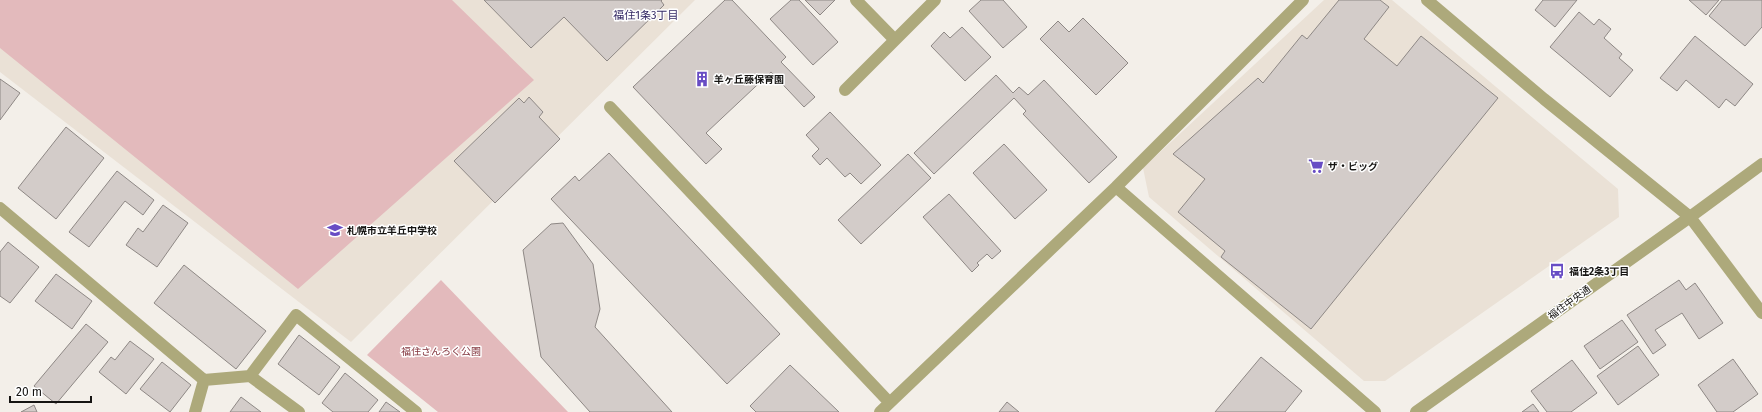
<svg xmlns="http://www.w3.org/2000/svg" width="1762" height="412" viewBox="0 0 1762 412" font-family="'Fira Sans','Noto Sans JP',sans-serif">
<rect width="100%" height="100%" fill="#f3efe9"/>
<path fill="#eae1d6" d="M0,0h695l-344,342 -351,-270z
M1324,0h68l226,189 1,28 -234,164h-21l-215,-184 -6,-29z"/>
<path fill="#e3babc" d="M0,0h452l82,80 -236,209 -298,-241z
M441,280l127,132h-130l-71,-57z"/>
<path fill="#d3ccc9" stroke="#8e8885" d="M484,0h178l-1,1 3,4 -57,56 -43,-44 -33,31z
M725,0h7l54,57 -5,5 34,35 -11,10 -33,-35 -65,61 16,16 -16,15 -73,-77z
M791,0h8l39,42 -25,23 -43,-46z
M805,0h30l-15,15z
M981,0h22l24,27 -24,21 -34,-37z
M1339,0h41l9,7 -25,32 33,27 24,-30 77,62 -187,231 -90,-72 4,-6 -47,-39 27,-33 -32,-25 85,-76 5,5 39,-48 5,4z
M1543,0h34l-22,27 -20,-17z
M1689,0h30l-13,15z
M1722,0h40v27l-17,19 -36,-30z
M1579,12l15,13 5,-6 12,10 -7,9 18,16 -3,4 14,12 -23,27 -60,-50z
M1083,18l45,45 -32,32 -56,-56 18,-18 11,11z
M962,27l29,30 -26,24 -34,-35 13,-14 6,6z
M1695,36l58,48 -18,22 -9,-7 -7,9 -33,-28 -9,11 -17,-13z
M996,75l17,18 6,-6 9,8 16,-15 73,77 -28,26 -66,-69 3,-3 -12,-13 -80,76 -20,-21z
M0,79l20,14 -20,27z
M529,97l14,15 -4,5 21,22 -65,64 -41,-42 65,-63 5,5z
M830,112l51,53 -20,19 -11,-11 -5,4 -18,-19 -7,7 -8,-9 7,-7 -13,-14z
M66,127l38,31 -48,61 -38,-31z
M1004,144l43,46 -32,29 -42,-46z
M609,153l171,181 -53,50 -176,-185 24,-23 4,5z
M908,154l23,24 -70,66 -23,-24z
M117,171l37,29 -11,15 -18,-14 -36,46 -20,-15z
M949,194l52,57 -9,8 -5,-5 -10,9 2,2 -7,7 -49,-55z
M163,205l25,18 -31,44 -31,-22 12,-17 5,4z
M563,223l30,41 7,45 -5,18 77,85h-82l-49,-55 -18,-107 28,-26z
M8,242l31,25 -29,36 -10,-7v-44z
M184,265l82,66 -30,38 -82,-66z
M56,274l36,27 -20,28 -37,-28z
M1679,280l7,10 9,-7 28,40 -24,16 -17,-26 -27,17 11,15 -13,9 -26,-39z
M1622,320l16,22 -38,27 -16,-23z
M86,324l22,18 -52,62 -22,-18z
M299,335l41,32 -21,28 -41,-31z
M130,341l24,18 -28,35 -27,-22 12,-15 4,3z
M1638,346l21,29 -41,30 -21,-29z
M1261,357l41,34 -17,21h-70z
M1733,359l25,35 -25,18h-16l-19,-27z
M1572,360l25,33 -26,19h-24l-16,-21z
M162,362l29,23 -21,27 -30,-23z
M790,365l49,47h-83l-6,-6z
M345,373l33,27 -10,12h-35l-11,-9z
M241,397l20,15h-31z
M386,402l14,10h-21z
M1007,402l12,10h-20z
M1533,404l6,8h-17z
M34,405l3,7h-16z"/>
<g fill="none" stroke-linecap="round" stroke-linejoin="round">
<path stroke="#ada97b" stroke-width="12" d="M856,0l38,39
M1427,0l117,99 146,118 72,96
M845,90l90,-90
M610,107l279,295
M1116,187l259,225
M0,208l204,172 -9,32
M250,376l46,-61 120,97
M204,380l46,-4 49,36
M880,412l236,-225 187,-187
M1416,412l274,-195 72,-53"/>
</g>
<defs>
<g id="building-bare" transform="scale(1.2)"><path d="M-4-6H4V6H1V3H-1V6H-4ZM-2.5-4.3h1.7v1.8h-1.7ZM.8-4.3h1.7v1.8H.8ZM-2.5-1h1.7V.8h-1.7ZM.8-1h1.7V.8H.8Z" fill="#674cc4" stroke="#fff" stroke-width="2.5" paint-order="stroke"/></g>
<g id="supermarket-bare" transform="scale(1.2)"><path d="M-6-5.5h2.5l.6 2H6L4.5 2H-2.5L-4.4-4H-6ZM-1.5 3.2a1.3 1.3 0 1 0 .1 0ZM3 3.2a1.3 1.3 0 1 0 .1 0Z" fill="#674cc4" stroke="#fff" stroke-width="2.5" paint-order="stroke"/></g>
<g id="school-bare" transform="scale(1.2)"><path d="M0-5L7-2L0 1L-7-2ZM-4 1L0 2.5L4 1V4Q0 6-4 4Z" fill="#674cc4" stroke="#fff" stroke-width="2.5" paint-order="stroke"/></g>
<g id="bus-bare" transform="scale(1.2)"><path d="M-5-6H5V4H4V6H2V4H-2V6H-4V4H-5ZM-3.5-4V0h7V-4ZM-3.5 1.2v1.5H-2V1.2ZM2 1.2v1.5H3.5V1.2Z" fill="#674cc4" stroke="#fff" stroke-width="2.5" paint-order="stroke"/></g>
</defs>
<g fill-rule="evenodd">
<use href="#building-bare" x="702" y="79"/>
<use href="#supermarket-bare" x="1316" y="166"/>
<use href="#school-bare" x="335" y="230"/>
<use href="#bus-bare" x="1557" y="271"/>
</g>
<g text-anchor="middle" stroke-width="3" stroke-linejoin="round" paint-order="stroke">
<g font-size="10" font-weight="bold" fill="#151412" stroke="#fff" text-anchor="start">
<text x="714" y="83">羊ヶ丘藤保育園</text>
<text x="1328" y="170">ザ・ビッグ</text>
<text x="347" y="234">札幌市立羊丘中学校</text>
<text x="1569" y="275">福住2条3丁目</text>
</g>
<g font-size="10" fill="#151412" stroke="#fff">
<text transform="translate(1569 302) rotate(-36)" y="4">福住中央通</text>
</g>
<g font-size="10" fill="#83343d" stroke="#fff">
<text x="441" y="355">福住さんろく公園</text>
</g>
<g font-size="11" fill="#352a65" stroke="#fff">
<text x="646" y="19">福住1条3丁目</text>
</g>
</g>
<path d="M10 396v6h81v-6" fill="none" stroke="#151412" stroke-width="2"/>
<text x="16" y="396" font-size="12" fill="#151412" stroke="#ffffff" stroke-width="3" paint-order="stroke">20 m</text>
</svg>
